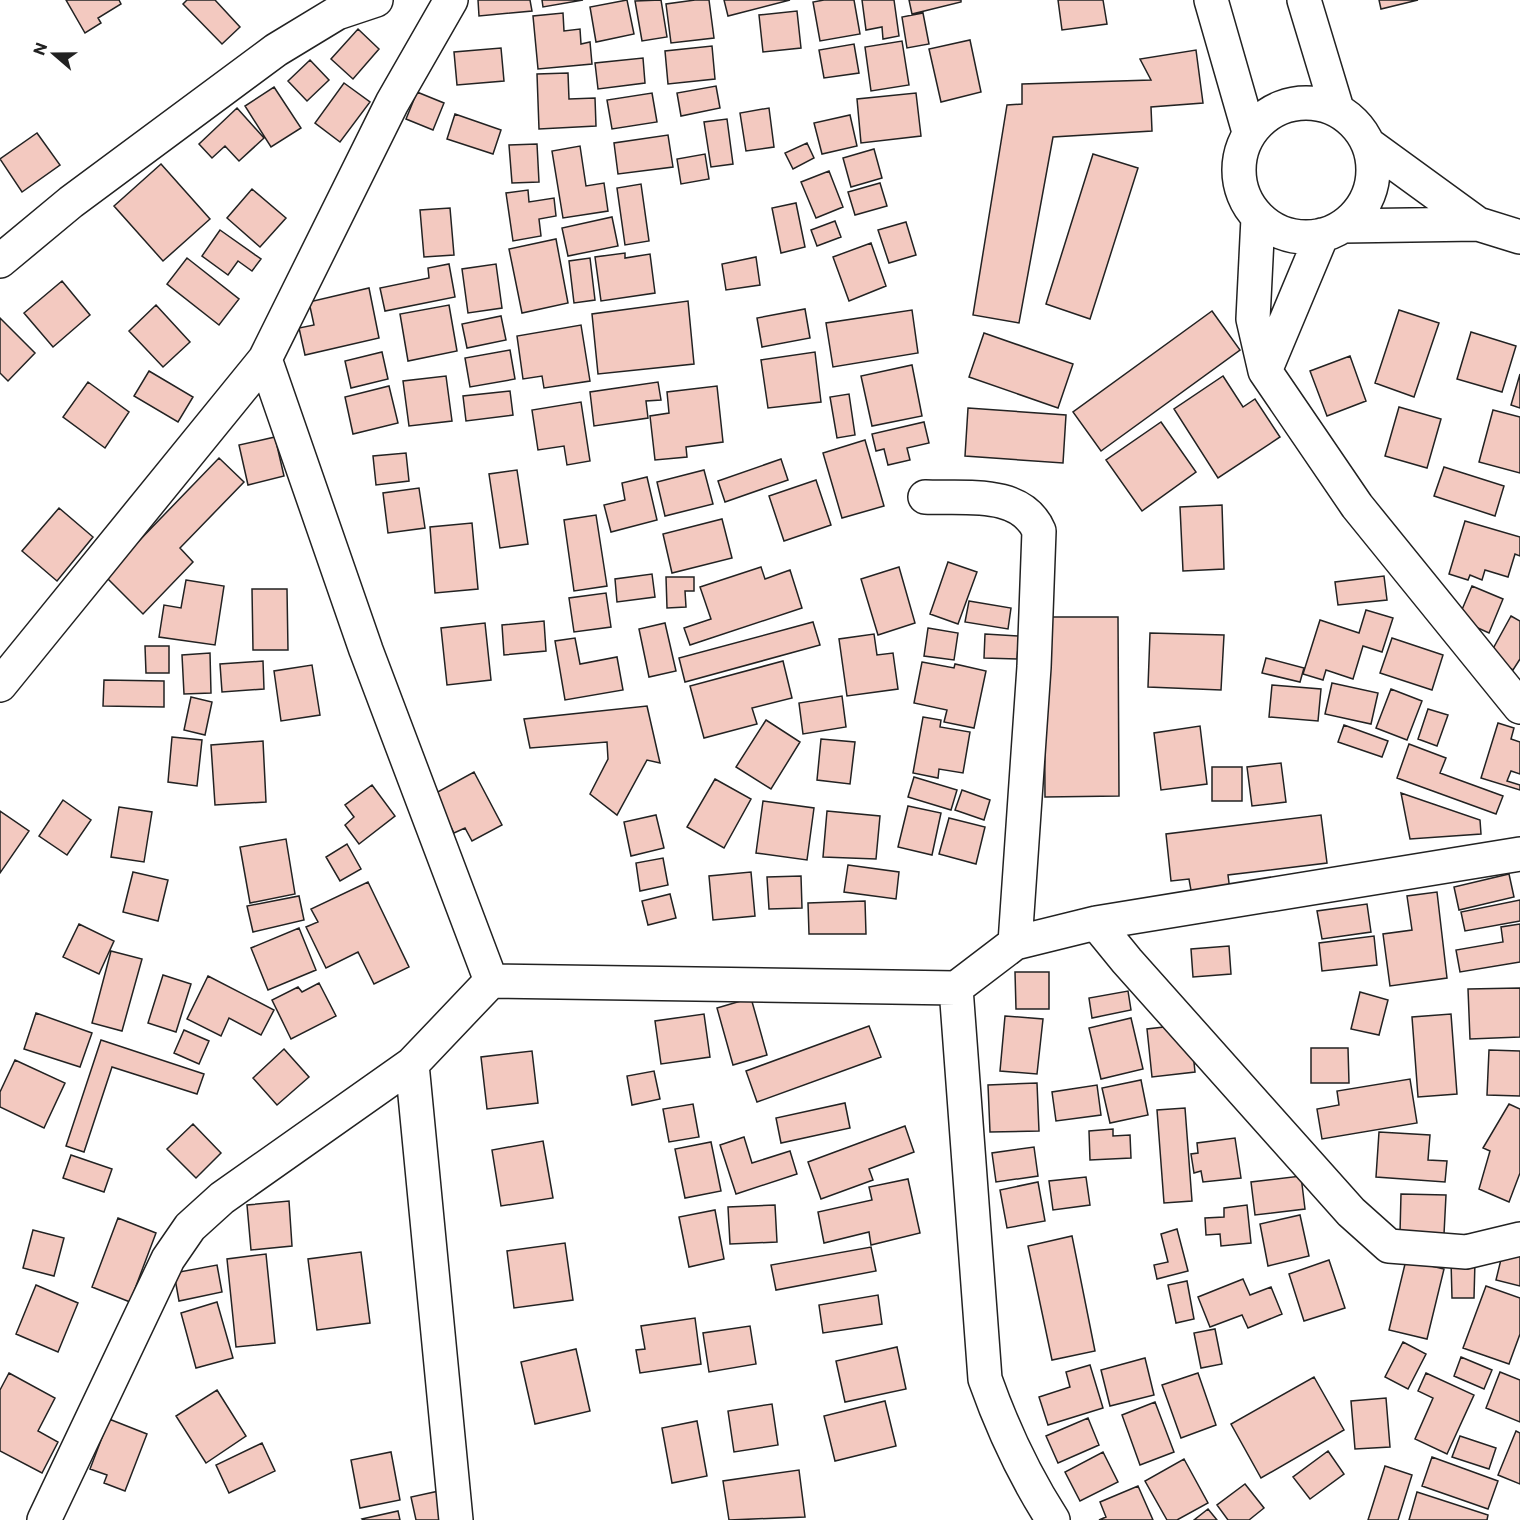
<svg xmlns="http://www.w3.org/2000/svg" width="1520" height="1520" viewBox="0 0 1520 1520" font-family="Commissioner,sans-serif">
<rect width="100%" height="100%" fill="#fff"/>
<path fill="#f3c9c0" stroke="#222" stroke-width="1.5" d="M66,0h53l2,4 -23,14 3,5 -16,10z
M187,0h28l25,27 -18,17 -39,-40z
M478,0h52l2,11 -53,5z
M542,0h41l-40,7z
M627,0l7,34 -38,8 -6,-35z
M661,0l6,37 -25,4 -7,-40z
M695,0h14l5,38 -43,5 -5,-39z
M724,0h66l-62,16z
M824,0h30l6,34 -40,7 -7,-39z
M862,0h32l5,36 -16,3 -1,-12 -16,3z
M909,0h52v2l-49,12z
M1058,0h45l4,24 -45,6z
M1379,0h39l-37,9z
M797,11l4,37 -38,4 -4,-37z
M563,13l1,18 16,-2 1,15 9,-2 2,22 -54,5 -5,-53z
M923,13l6,31 -22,4 -5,-31z
M358,29l21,20 -26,30 -22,-20z
M970,40l11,52 -40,10 -12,-53z
M902,41l7,44 -38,6 -6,-44z
M854,44l5,29 -35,5 -5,-28z
M712,46l3,33 -47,5 -3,-33z
M501,48l3,33 -47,4 -3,-33z
M1196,50l7,53 -52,4 1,24 -99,6 -34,186 -46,-8 34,-210 15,-1v-20l129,-4 -11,-21z
M643,58l2,25 -47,6 -3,-26z
M310,60l19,20 -22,21 -19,-20z
M568,73l1,26 26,-1 1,28 -57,3 -2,-55z
M344,83l26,19 -30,40 -25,-19z
M716,86l4,22 -39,8 -4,-23z
M274,87l27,41 -30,19 -26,-41z
M417,92l27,11 -11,27 -27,-11z
M652,93l5,29 -45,7 -5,-29z
M916,93l5,43 -60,7 -4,-44z
M237,108l27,30 -25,23 -14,-15 -13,12 -13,-14z
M769,108l5,39 -28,4 -6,-38z
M455,114l46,16 -8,24 -46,-15z
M850,115l7,31 -35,8 -8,-31z
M727,119l6,45 -22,3 -7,-45z
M37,133l23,32 -38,27 -22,-33z
M668,135l5,32 -55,7 -4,-31z
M807,143l7,15 -21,11 -8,-16z
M537,144l2,38 -27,1 -3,-38z
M580,146l6,40 18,-3 4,28 -45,7 -11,-67z
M874,149l8,29 -31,9 -8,-29z
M705,154l4,25 -28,5 -4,-25z
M1093,154l45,14 -48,151 -44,-15z
M161,164l49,55 -47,42 -49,-55z
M829,171l14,36 -27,11 -15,-36z
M880,183l7,23 -32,9 -7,-23z
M641,184l8,57 -24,4 -8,-57z
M252,189l34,29 -26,29 -33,-29z
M528,190l1,12 25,-4 2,18 -17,3 2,17 -28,5 -7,-48z
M796,203l9,44 -24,6 -9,-45z
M450,208l4,47 -30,2 -4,-47z
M612,217l6,29 -50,10 -6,-28z
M835,221l6,16 -24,9 -6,-16z
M906,222l10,33 -27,8 -11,-33z
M220,230l41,29 -9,12 -14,-10 -10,14 -26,-19z
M556,239l12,64 -46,10 -13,-64z
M871,243l15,43 -37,15 -16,-44z
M625,253v5l25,-4 5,39 -54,8 -6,-44z
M756,257l4,28 -34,5 -4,-26z
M187,258l52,41 -20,26 -52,-41z
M590,258l5,42 -21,3 -5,-42z
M449,264l6,33 -70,14 -5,-23 49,-10 -1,-10z
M496,264l6,44 -34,5 -6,-44z
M62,281l28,34 -37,32 -29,-34z
M369,288l10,50 -74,17 -6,-27 15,-3 -5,-23z
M688,301l6,63 -96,10 -6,-60z
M156,305l34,37 -27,25 -34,-36z
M449,305l8,46 -49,10 -8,-47z
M805,309l5,29 -48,9 -5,-29z
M912,310l6,43 -85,14 -7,-44z
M1399,310l40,13 -25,74 -39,-14z
M1212,311l28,39 -139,101 -28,-39z
M501,316l5,24 -39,8 -5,-24z
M0,318l35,35 -27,28 -8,-8z
M581,325l9,56 -46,7 -2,-12 -19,3 -6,-43z
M1471,332l45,14 -14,46 -45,-13z
M984,333l89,31 -15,44 -89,-31z
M510,350l5,29 -45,8 -5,-29z
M382,352l6,27 -37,9 -6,-27z
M815,352l6,50 -53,6 -7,-48z
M1350,356l16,45 -39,15 -17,-45z
M912,365l10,51 -50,10 -11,-50z
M149,371l44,26 -15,25 -44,-26z
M1520,374v34l-9,-3z
M446,376l6,45 -43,5 -6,-45z
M1223,376l20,31 12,-8 25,38 -62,41 -44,-69z
M88,382l41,30 -24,36 -42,-31z
M658,382l3,18 -15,1 2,17 -54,8 -4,-34z
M389,386l9,37 -45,11 -8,-37z
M717,386l6,56 -37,5 1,10 -32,3 -5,-44 19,-3 -2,-21z
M510,391l3,24 -47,6 -3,-25z
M849,394l6,41 -18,3 -7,-41z
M581,402l9,59 -23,4 -3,-19 -26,4 -6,-40z
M1399,407l42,12 -14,49 -42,-12z
M968,408l98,7 -3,48 -98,-7z
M1493,410l27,7v56l-41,-11z
M924,422l5,21 -22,5 3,12 -22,5 -4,-16 -8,2 -4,-17z
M1161,422l35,50 -54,39 -36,-51z
M275,437l9,39 -36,9 -9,-40z
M865,440l19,66 -42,12 -19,-65z
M406,453l3,28 -33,4 -3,-29z
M219,458l25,24 -64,66 13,14 -50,52 -38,-38z
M781,459l7,21 -63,22 -7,-21z
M1444,467l60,19 -9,30 -61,-20z
M517,470l11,74 -28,4 -11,-74z
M704,470l9,34 -48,12 -8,-34z
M647,477l10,43 -46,12 -7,-27 21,-5 -3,-17z
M816,480l15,45 -47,16 -15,-45z
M419,488l6,40 -37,5 -5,-40z
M1222,505l2,64 -41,2 -3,-64z
M59,508l34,29 -36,44 -35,-30z
M596,515l11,71 -33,5 -10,-71z
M722,519l10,39 -60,15 -9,-39z
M1465,521l55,16v19l-5,-2 -7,23 -23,-7 -3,10 -12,-5 -2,5 -19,-6z
M472,523l6,66 -43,4 -5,-66z
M948,562l29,10 -19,52 -28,-10z
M761,567l4,12 25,-9 12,38 -112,37 -6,-17 27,-9 -11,-32z
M899,567l16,56 -37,12 -17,-56z
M652,574l3,23 -38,5 -2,-23z
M1384,576l3,24 -49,5 -3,-23z
M666,577h28v14h-9l1,16 -19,1z
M186,580l38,6 -9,59 -56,-8 5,-32 17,3z
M1472,586l31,13 -14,34 -31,-14z
M252,589h35l1,61h-35z
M606,593l5,34 -37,5 -5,-34z
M969,601l42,7 -3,21 -43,-7z
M1366,610l27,8 -11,34 -19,-6 -10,33 -27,-9 -3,10 -20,-6 17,-54 39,13z
M1511,616l9,5v38l-7,11 -24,-14z
M1044,617h74l1,179 -74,1z
M544,621l2,30 -42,4 -2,-30z
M813,622l7,23 -135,37 -6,-24z
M485,623l6,57 -44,5 -6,-57z
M665,623l11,48 -27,6 -10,-48z
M928,628l30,5 -4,27 -30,-4z
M1150,633l74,2 -3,55 -73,-3z
M874,634l3,21 16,-2 5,36 -51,7 -8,-57z
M985,634l34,2 -2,23 -33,-1z
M575,638l5,26 37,-7 6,33 -58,10 -10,-59z
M1392,638l51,17 -11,35 -52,-17z
M145,646h24v27h-23z
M210,653l1,40 -27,1 -2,-39z
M1266,658l38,10 -4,14 -38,-9z
M263,661l1,28 -42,3 -2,-28z
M783,661l9,37 -40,10 5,16 -53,14 -14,-52z
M922,662l32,6 1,-4 31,7 -12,57 -30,-6 3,-12 -33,-7z
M312,665l8,50 -39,6 -7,-50z
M104,680l60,1v26l-61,-1z
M1332,683l46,10 -7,31 -46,-10z
M1272,685l49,4 -3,32 -49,-4z
M1391,689l31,12 -15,39 -31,-12z
M842,696l4,31 -43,7 -4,-31z
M191,697l21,5 -7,33 -21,-5z
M647,706l13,57 -13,-3 -30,55 -27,-21 18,-35 -1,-17 -77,6 -6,-29z
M1428,709l20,6 -11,31 -19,-7z
M923,717l18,3 -1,7 30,5 -7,41 -24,-4 -1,9 -25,-5z
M766,720l34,22 -29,47 -35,-22z
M1498,723l16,5 -3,11 9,3v32l-9,-3 -4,10 13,4v5l-39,-12z
M1344,725l44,16 -6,16 -44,-15z
M1200,726l7,58 -46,6 -7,-57z
M172,737l30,3 -5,46 -29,-4z
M821,739l34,3 -5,42 -33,-4z
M263,741l3,61 -51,3 -4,-60z
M1409,744l37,14 -6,15 63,23 -7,18 -99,-36z
M1281,763l5,39 -34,4 -5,-39z
M1212,767h30v34h-30z
M474,772l28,53 -30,16 -7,-13 -11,5 -20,-39z
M914,777l43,13 -6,20 -43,-13z
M715,779l36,20 -27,49 -37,-21z
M372,785l23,31 -36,28 -14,-19 9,-8 -9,-12z
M962,790l28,10 -6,20 -29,-10z
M1401,793l79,27 1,14 -71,5z
M63,800l28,20 -24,35 -28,-19z
M763,801l51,7 -7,52 -51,-7z
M908,806l33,7 -9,42 -34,-8z
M119,807l33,5 -8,50 -33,-5z
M0,811l29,20 -29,42z
M827,811l53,5 -4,43 -53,-2z
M656,815l8,33 -33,8 -7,-34z
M1321,815l6,48 -99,12 2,16 -38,5 -3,-17 -18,2 -5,-47z
M949,818l36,9 -9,37 -37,-10z
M286,839l9,55 -45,9 -10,-56z
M347,844l14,25 -21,12 -14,-24z
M663,858l5,27 -28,6 -4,-28z
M848,865l51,7 -3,27 -52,-7z
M133,872l35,8 -10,41 -35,-9z
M751,872l4,44 -42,4 -4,-44z
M1509,874l5,23 -55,13 -5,-23z
M801,876l1,32 -33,1 -2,-32z
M368,882l41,85 -35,17 -16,-32 -32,16 -20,-41 12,-5 -7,-13z
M1437,892l10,86 -57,8 -7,-52 29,-4 -5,-34z
M670,894l6,24 -28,7 -6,-24z
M299,896l5,24 -51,12 -6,-26z
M1520,900v21l-55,10 -4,-19z
M865,901l1,33h-57l-1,-31z
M1367,904l4,28 -49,7 -5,-28z
M79,924l35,17 -15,33 -36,-17z
M1520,924v38l-60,10 -4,-22 47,-8 -2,-15z
M299,928l17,42 -48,20 -17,-42z
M1374,936l3,29 -55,6 -3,-28z
M1229,946l2,28 -38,3 -2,-28z
M111,951l31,8 -20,72 -30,-8z
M1015,972h34v37h-33z
M163,975l28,9 -15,48 -28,-9z
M208,976l66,34 -13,25 -32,-17 -8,18 -34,-17z
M319,983l17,33 -45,23 -19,-39 26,-13 4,5z
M1520,988v49l-50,2 -2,-50z
M1128,991l3,19 -39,8 -3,-20z
M1360,992l28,8 -9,35 -28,-6z
M751,998l16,57 -34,10 -16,-57z
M36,1013l56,20 -12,34 -56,-18z
M704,1014l6,43 -49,7 -6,-43z
M1451,1014l6,80 -39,3 -6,-80z
M1005,1016l38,3 -6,55 -37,-3z
M1131,1018l12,51 -42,10 -12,-51z
M1190,1024l5,48 -43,5 -5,-48z
M869,1026l12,31 -124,45 -11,-31z
M184,1030l25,11 -10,23 -25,-11z
M101,1040l103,34 -7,20 -85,-27 -28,85 -18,-6z
M1311,1048h37l1,35h-38z
M284,1049l25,28 -32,28 -24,-27z
M1489,1050l31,1v45l-33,-1z
M532,1051l6,52 -51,6 -6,-52z
M15,1060l50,23 -21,45 -44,-21v-15z
M654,1071l6,28 -28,6 -5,-29z
M1410,1079l7,44 -95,16 -5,-30 22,-4 -2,-14z
M1141,1080l7,35 -38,8 -8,-35z
M1037,1083l2,48 -49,1 -2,-47z
M1097,1085l4,30 -45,6 -4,-29z
M845,1103l5,25 -69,15 -5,-25z
M693,1104l6,33 -30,5 -6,-33z
M1509,1104l11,5v64l-11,29 -30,-13 11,-38 -7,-3z
M1185,1108l7,93 -28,2 -7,-93z
M193,1124l28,29 -25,25 -29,-29z
M905,1126l9,26 -45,17 4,11 -52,19 -13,-37z
M1113,1129v7l17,-1 1,23 -41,2 -1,-29z
M1379,1132l51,3 -2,25 19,1 -2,21 -69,-5z
M744,1137l8,26 38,-12 7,23 -61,20 -16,-49z
M1235,1138l6,40 -38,4 -2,-11 -7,2 -3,-19 7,-1 -1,-10z
M543,1141l10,57 -52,8 -9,-56z
M711,1142l10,49 -36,7 -10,-49z
M1034,1147l4,29 -42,6 -4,-29z
M71,1155l41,14 -8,23 -41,-14z
M1301,1176l4,33 -50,6 -4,-33z
M1086,1177l4,28 -37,5 -4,-29z
M908,1179l12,54 -49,12 -2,-13 -45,11 -6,-31 54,-12 -3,-13z
M1038,1182l7,39 -38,7 -7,-38z
M1401,1194l45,1 -2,39 -44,-1z
M289,1201l3,45 -41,4 -4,-45z
M775,1205l2,37 -47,2 -2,-37z
M1247,1205l4,38 -30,3 -1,-12 -14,1 -1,-17 19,-1v-9z
M715,1210l9,49 -35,8 -10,-50z
M1300,1215l9,41 -41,10 -8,-42z
M118,1218l38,15 -26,69 -38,-15z
M1177,1229l11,42 -31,8 -3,-14 14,-3 -7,-28z
M33,1230l31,8 -10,38 -31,-8z
M1072,1236l23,115 -43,9 -24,-114z
M565,1243l8,57 -59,8 -7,-57z
M1505,1243l15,4v39l-24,-6z
M871,1247l5,24 -100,19 -5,-25z
M361,1252l9,71 -53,7 -9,-71z
M266,1254l9,89 -39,4 -9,-88z
M1329,1260l16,48 -41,13 -15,-47z
M1406,1260l38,9 -17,70 -38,-9z
M1451,1261h24l-1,37h-22z
M217,1265l5,27 -43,9 -5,-28z
M1243,1279l7,16 21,-8 11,27 -34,14 -6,-13 -32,12 -12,-30z
M1187,1281l7,38 -18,4 -8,-38z
M36,1285l42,18 -20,49 -42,-18z
M1486,1286l34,12v36l-11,30 -46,-16z
M878,1295l4,29 -59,9 -4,-28z
M217,1302l16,56 -37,10 -15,-55z
M695,1318l6,46 -61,9 -4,-23 9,-1 -4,-23z
M750,1326l6,38 -47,8 -6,-39z
M1215,1329l7,35 -21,4 -7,-35z
M1403,1342l23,12 -18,35 -23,-12z
M897,1347l9,42 -61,13 -9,-41z
M576,1349l14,62 -55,13 -14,-62z
M1461,1357l31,13 -8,19 -30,-13z
M1145,1358l9,37 -44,11 -9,-36z
M1090,1365l13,43 -55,17 -9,-28 31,-10 -4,-15z
M1500,1372l20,8v42l-34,-14z
M9,1373l46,25 -17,33 20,11 -16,31 -42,-22v-61z
M1198,1373l18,52 -35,13 -19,-53z
M1426,1373l48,22 -27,59 -32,-15 18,-41 -15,-7z
M1314,1377l30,53 -83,48 -30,-54z
M217,1390l29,46 -40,27 -30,-47z
M1386,1398l4,49 -35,2 -4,-48z
M885,1401l11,45 -61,15 -11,-45z
M1155,1402l19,50 -34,13 -18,-50z
M772,1404l6,41 -44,7 -6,-41z
M1088,1418l11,27 -41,18 -12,-27z
M109,1419l38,15 -22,57 -21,-8 3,-8 -17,-6z
M697,1421l10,55 -35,7 -10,-55z
M1516,1431l4,2v51l-22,-9z
M1460,1436l36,12 -7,21 -37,-12z
M262,1443l13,28 -46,22 -13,-28z
M1328,1451l16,23 -34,25 -17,-22z
M391,1452l9,48 -40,8 -9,-48z
M1103,1452l15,30 -38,19 -15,-29z
M1432,1457l66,24 -10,28 -66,-23z
M1184,1459l24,44 -31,17h-10l-22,-39z
M1385,1466l27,9 -14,45h-30z
M799,1470l6,47 -76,3 -6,-39z
M1245,1484l19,24 -15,12h-21l-11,-15z
M1138,1486l15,34h-54l7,-3 -6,-15z
M439,1491l6,29h-29l-5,-23z
M1417,1492l71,23 -1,5h-78z
M1208,1509l9,11h-23z
M398,1511l2,9h-37l-1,-1z"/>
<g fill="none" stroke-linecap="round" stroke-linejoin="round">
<g stroke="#222" stroke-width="36">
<path id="minor" d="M451,0l-59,103 -127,256 101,291 125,331
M1211,0l38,132
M1304,0l33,109
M1239 170a67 67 0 1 1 134 0a67 67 0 1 1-134 0Z
M1368,144l110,80 42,13
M1258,218l-5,101 12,52 92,135 163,201
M1343,226l135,-2
M0,261l71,-59 205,-152 61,-37 39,-13
M1265,371l57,-136
M925,497c39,2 96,-8 114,34l-5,136 -19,276
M0,685l265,-326
M1096,923l31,38 224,251 38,34 77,6 54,-13
M956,988l29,391c18,51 39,96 68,141
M412,1064l44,456
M44,1520l124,-261 22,-32 32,-29 190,-134 79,-83 465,7 59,-45 81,-20 424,-69"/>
</g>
<use href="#minor" stroke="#fff" stroke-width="33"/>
</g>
<g transform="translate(54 54) rotate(290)" stroke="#ffffff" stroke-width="4.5" paint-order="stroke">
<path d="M0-4.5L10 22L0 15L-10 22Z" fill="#222222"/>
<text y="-9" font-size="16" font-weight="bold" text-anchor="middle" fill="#222222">N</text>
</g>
</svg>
